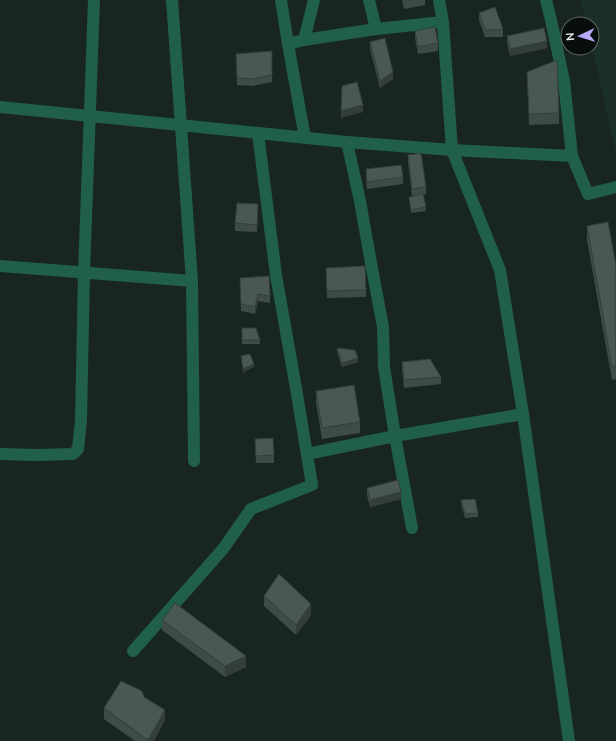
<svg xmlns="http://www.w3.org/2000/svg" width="616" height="741" viewBox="0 0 616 741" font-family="'Nunito Sans',sans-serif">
<rect width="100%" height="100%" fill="#192620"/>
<path fill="#1b3027" d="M581,0h35v153l-24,-105v-24h-6z"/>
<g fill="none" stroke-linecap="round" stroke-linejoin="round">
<path stroke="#206049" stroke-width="12" d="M281,0l7,44 16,-4 10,-40
M369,0l7,29
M439,0l4,22 9,128 48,120 23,144 46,327
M546,0l5,20 13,61 8,75
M304,40l72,-11 67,-7
M288,44l17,94
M0,107l347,35 105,8 120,6 16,38 28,-7
M347,142l13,59 11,62 12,64 1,40 11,69 17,92
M0,266l192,15 -20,-281
M192,281l2,180
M0,454l37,1 36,-1 5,-5 3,-29 3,-147 10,-273
M307,454l88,-18 128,-22
M133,651l90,-102 28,-40 61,-24 -16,-97 -20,-113 -18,-142"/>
</g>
<path fill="#3f4c46" d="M402,0h23v5l-21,4z
M479,13l24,16v8h-18l-6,-17z
M415,31l23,12v8l-20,3 -3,-16z
M507,36l40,12 -37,8 -3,-13z
M370,42l23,37 -13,9 -10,-39z
M272,51v31l-20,4 -15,-1 -1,-31z
M527,72l32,41v11l-30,1z
M408,155l18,32v7l-3,1 3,16 -15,2 -2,-16 3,-1 -4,-34z
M366,169l37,8v7l-36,5 -1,-12z
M258,212l-1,20 -22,-1v-8z
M587,226l29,39v114l-4,1 -25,-140z
M326,275l40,15v7l-39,1z
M240,278l30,18v7l-12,-2 -3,13 -14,-3z
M242,328l18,12v4h-18z
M337,348l21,14 -16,5 -5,-15z
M402,362l39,15v7l-37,4 -2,-19z
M316,391l44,31v11l-38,6 -6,-37z
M255,446l19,9v8h-18z
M367,488l34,11 -31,8 -3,-12z
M461,500l17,13v4l-13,1 -4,-14z
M264,596l47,19 -15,20 -32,-29z
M162,620l84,47 -21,10 -63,-47z
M144,697l21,23 -11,21h-19l-31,-22v-11z"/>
<path fill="#333e39" d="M547,41v7l-37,8v-7z
M393,72v7l-13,9v-7z
M363,105v7l-22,6v-7z
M258,294v7l-3,13v-7z
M358,358v4l-16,5v-4z
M254,364v3l-11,6v-4z
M401,492v7l-31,8v-7z
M311,604v11l-15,20v-10z
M246,656v11l-21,10v-11z
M165,710v10l-11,21h-6z"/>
<path fill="#495851" stroke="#333e39" d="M404,0h8l-8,2z
M495,7l8,22 -18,1 -6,-17z
M435,27l3,16 -20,4 -3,-16z
M544,28l3,13 -37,8 -3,-13z
M385,38l8,34 -13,9 -10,-39z
M272,51v24l-20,4 -15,-1 -1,-24z
M557,60l2,53 -30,1 -2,-42z
M357,82l6,23 -22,6 1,-25z
M421,153l5,34 -14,2 -4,-34z
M401,165l2,12 -36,5 -1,-13z
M423,194l3,13 -15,3 -2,-13z
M237,203l21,1 -1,21 -22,-2z
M608,222l8,43v101l-4,1 -25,-141z
M365,266l1,24 -39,1 -1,-23z
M269,276l1,20 -12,-2 -3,13 -14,-3 -1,-26z
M242,328h14l4,12h-18z
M337,348l18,2 3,8 -16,5z
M250,354l4,10 -11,5 -2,-13z
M430,359l11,18 -37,3 -2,-18z
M354,385l6,37 -38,6 -6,-37z
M273,438l1,17 -18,1 -1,-17z
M398,480l3,12 -31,8 -3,-12z
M475,499l3,14 -13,1 -4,-14z
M279,574l32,30 -15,21 -32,-29z
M175,603l71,53 -21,10 -63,-46z
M121,681l21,10 2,6 21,13 -17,30 -44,-32z"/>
<g transform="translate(580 36) rotate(266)"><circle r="19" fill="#080e0b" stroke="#626966"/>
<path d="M0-3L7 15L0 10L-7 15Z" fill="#b7abf8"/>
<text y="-6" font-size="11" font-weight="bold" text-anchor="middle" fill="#e9f2ee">N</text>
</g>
</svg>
